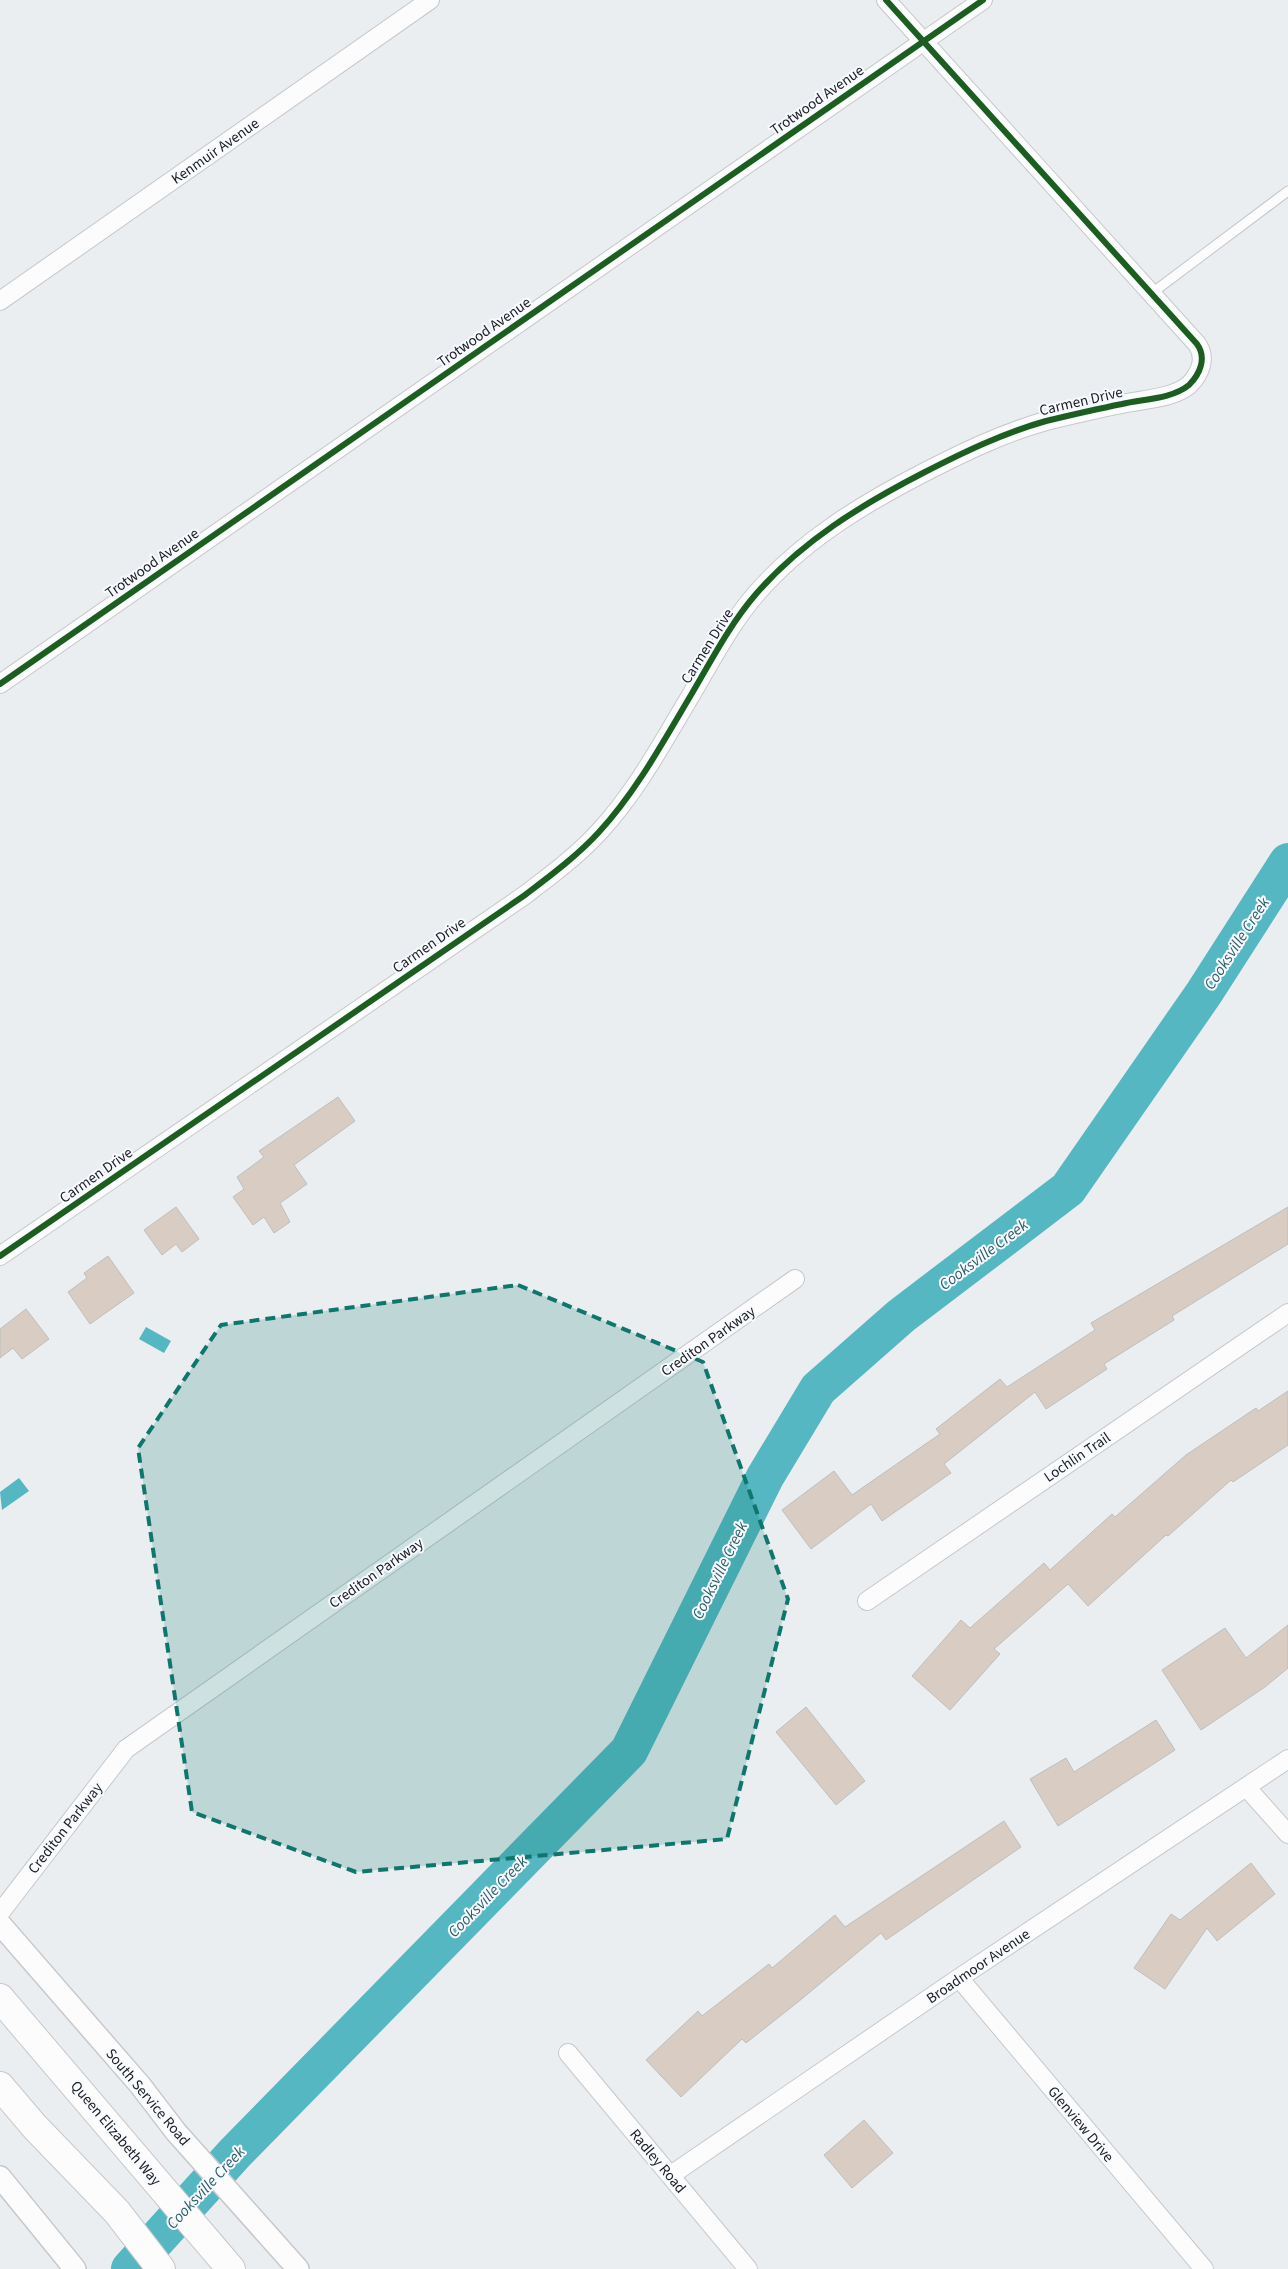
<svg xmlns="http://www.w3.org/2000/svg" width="1288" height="2269" viewBox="0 0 1288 2269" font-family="'Source Sans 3',sans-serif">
<rect width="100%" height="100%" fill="#ebeef1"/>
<path fill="#54b7c2" d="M146,1327l25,14 -7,12 -25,-14z
M19,1478l10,13 -27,19 -2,-18z"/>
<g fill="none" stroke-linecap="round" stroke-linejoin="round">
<path stroke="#54b7c2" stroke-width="38" d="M130,2269l105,-116 394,-402 136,-274 53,-88 83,-73 167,-127 136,-196 84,-131"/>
</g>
<path fill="#d9ccc3" stroke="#bdbebe" d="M338,1097l17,24 -61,44 13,19 -27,19 10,19 -16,11 -10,-16 -11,8 -20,-28 11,-8 -7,-12 27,-20 -5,-6z
M176,1207l23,32 -17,13 -6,-8 -14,11 -18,-25z
M1288,1207v37l-116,72 2,4 -70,44 3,5 -61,40 -11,-17 -91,72 7,9 -69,48 -11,-17 -60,45 -29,-39 52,-39 18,24 88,-61 -4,-5 64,-50 7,8 88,-57 -4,-7z
M108,1256l26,37 -44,31 -22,-32 19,-14 -3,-5z
M26,1309l23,30 -27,20 -9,-11 -13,10v-29z
M1288,1391v54l-55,37 -2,-2 -63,56 -2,-1 -78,71 -20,-22 -74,65 6,5 -50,56 -38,-34 49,-56 9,8 74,-65 6,7 62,-56 3,3 71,-62 70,-47 2,3z
M1288,1625v43l-23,19 -64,43 -39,-60 63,-42 21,30z
M806,1707l59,74 -29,24 -60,-73z
M1156,1720l19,30 -117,76 -28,-47 36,-21 8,14z
M1004,1821l17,26 -135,93 -5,-7 -83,69 -52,41 -4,-4 -61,58 -35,-37 52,-49 4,5 67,-52 3,4 63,-53 10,12z
M1251,1863l24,31 -58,47 -10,-13 -42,61 -31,-21 37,-54 9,6z
M864,2120l29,33 -41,35 -28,-33z"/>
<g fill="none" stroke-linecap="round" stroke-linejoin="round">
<g stroke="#c6c8cb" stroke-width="11">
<path id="service" d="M1152,293l136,-102"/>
</g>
<g stroke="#c6c8cb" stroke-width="20">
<path id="minor" d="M0,301l430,-301
M0,684l983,-684
M0,1256l525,-361c25,-19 52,-39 74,-63 37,-40 64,-90 92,-137 20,-34 39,-71 65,-101 46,-53 105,-89 167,-121 39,-20 80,-40 123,-52 25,-6 51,-12 76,-17 21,-5 50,-5 67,-19 11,-11 18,-27 8,-41l-311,-344
M867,1601l421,-288
M1247,1788l41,46
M0,1913l126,-164 669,-470
M959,1978l245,291
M568,2053l180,216
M671,2175l288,-197 329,-219"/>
</g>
<g stroke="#c6c8cb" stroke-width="24">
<path id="tertiary" d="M0,1924l140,161 36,47 122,137
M0,2177l75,92"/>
</g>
<g stroke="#c6c8cb" stroke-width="30">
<path id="motorway" d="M0,1998l231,271
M0,2086l35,41 82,85 44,57"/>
</g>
<use href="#service" stroke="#fcfcfd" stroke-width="9"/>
<use href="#minor" stroke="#fcfcfd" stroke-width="18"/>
<use href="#tertiary" stroke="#fcfcfd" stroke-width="21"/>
<use href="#motorway" stroke="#fcfcfd" stroke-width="28"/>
<g stroke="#f7fafe" stroke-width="9">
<path id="cycleway" d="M0,684l983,-684
M0,1256l525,-361c25,-19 52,-39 74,-63 37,-40 64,-90 92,-137 20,-34 39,-71 65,-101 46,-53 105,-89 167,-121 39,-20 80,-40 123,-52 25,-6 51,-12 76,-17 21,-5 50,-5 67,-19 11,-11 18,-27 8,-41l-311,-344"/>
</g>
<use href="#cycleway" stroke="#1b5e20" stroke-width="6"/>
</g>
<path fill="#0f766e" fill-opacity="0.2" stroke="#0f766e" stroke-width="4" stroke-dasharray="10 6" stroke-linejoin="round" d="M518,1285l185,77 85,237 -61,240 -371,33 -164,-60 -54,-364 83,-123z"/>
<g text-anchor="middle" stroke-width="4" stroke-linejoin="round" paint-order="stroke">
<g font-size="15" fill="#1b1c1f" stroke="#f7fafe">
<text transform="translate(817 100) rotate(-35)" y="5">Trotwood Avenue</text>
<text transform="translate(215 151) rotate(-35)" y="5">Kenmuir Avenue</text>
<text transform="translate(484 332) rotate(-35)" y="5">Trotwood Avenue</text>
<text transform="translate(1081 401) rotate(-13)" y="5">Carmen Drive</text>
<text transform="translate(152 563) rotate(-35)" y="5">Trotwood Avenue</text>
<text transform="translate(707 646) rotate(-58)" y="5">Carmen Drive</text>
<text transform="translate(429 945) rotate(-35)" y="5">Carmen Drive</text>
<text transform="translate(96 1175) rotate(-35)" y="5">Carmen Drive</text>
<text transform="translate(708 1341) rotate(-35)" y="5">Crediton Parkway</text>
<text transform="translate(1077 1457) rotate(-34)" y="5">Lochlin Trail</text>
<text transform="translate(376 1573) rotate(-35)" y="5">Crediton Parkway</text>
<text transform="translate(65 1828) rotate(-52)" y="5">Crediton Parkway</text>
<text transform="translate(978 1966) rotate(-34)" y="5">Broadmoor Avenue</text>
<text transform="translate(148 2097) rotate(50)" y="5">South Service Road</text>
<text transform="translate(1081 2124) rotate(50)" y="5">Glenview Drive</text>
<text transform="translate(116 2133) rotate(50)" y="5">Queen Elizabeth Way</text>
<text transform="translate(658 2161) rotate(50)" y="5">Radley Road</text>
</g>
<g font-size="16" font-style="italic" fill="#2e6067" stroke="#f7fafe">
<text transform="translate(1236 943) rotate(-57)" y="6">Cooksville Creek</text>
<text transform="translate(983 1254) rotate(-37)" y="6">Cooksville Creek</text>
<text transform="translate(719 1570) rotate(-64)" y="6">Cooksville Creek</text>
<text transform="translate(487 1896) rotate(-46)" y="6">Cooksville Creek</text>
<text transform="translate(205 2187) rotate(-47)" y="6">Cooksville Creek</text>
</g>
</g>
</svg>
